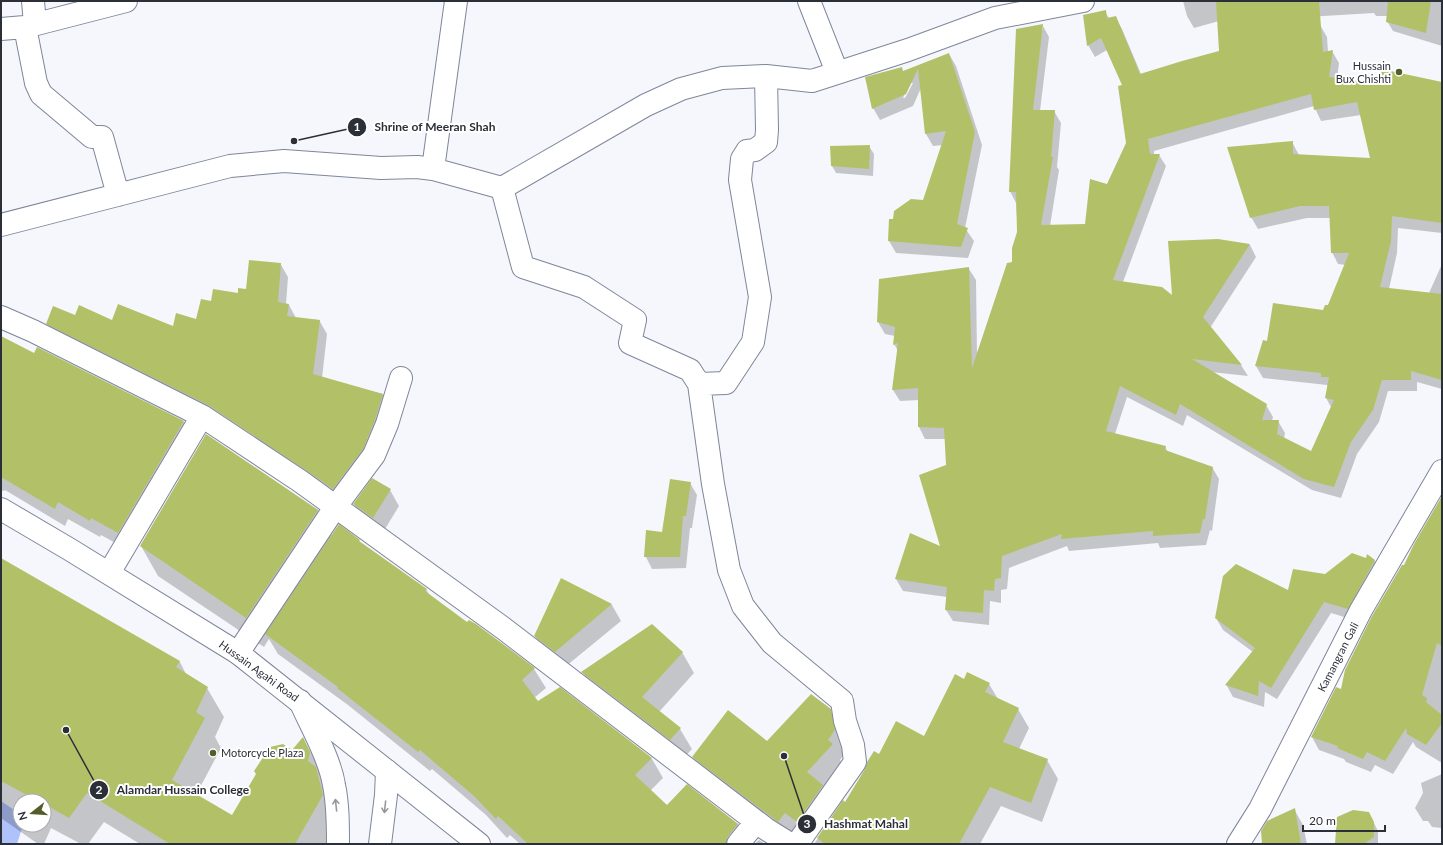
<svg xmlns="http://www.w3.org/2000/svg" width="1443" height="845" viewBox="0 0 1443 845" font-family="Lato,sans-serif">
<rect width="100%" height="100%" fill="#f6f7fc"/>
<path fill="#afc2f9" d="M1,801l19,13v11h3l-6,19h-16z"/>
<path fill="#0003" fill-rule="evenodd" d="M1183,1h70l67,24 7,12 1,15 4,-1 7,12 -2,16 43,6 62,-2v150l-44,-5 -1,25 -8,36 40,4 13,-29v125l-25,-7v9h-29l-9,31 -22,32 -16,44 -29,-8 -125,-75 -4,11 -56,-29 -12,37 50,13 3,5 44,15 7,12 -7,52 -2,-1 -4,15 -46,3 -2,-5 -89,8 -2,-5 -58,22 -2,21 -6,1v13l-11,-2 -1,24 -36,-4 -7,-11 1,-13 -44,-6 -7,-12 15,-44 30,13 7,-83 -2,-26h-21l-6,-12v-27l-19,1 -7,-11 5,-39 -4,-7 1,-8 -10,-2 -7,-12 91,-53 7,11 1,74 36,-91 5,-31 -2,-29 -6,-12 33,-165 6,11 -9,74h14l7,12 -4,44 2,3 -9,56 36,-1 21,-40 20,-42 -4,-57 -16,-36 -12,7 -7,-12 -4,-29 21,-4 4,6 6,-1 7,12 19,45 79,-22 -1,-31 -25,7 -7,-12zM1314,106l7,15 40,-6 10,44 -72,-4 -7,-13 -41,75 7,12 49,-11h24l1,34 6,12 8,1 -18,41 -5,5 -55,31 -12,24 7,12 64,7 1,2 -2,11 5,9 -20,46 -27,-14 1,-6 -7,-12h-6l1,-4 -7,-12 -55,-33 37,4 -7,-11 -31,-37 46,-71 -6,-12 -32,-5 -45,57 -50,-15 43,-116 -7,-11h-5v-4z
M1300,1h142v45l-49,-15 -6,-10v-5h-11l-2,-3 -67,4z
M949,54l7,12 26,79 -17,83 9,13 -6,17 -72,-5 -7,-12 5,-21 30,-18 19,-57 -10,1 -7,-12 -5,-46 -8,18 -33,14 -7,-12 31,-36zM910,83h3l-8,15h-2z
M869,146l5,8 -1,22 -37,-3 -4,-7z
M280,263l8,14 -2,27 3,1 7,13 23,2 8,14 -5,44 61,16 8,14 -50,95 -286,-166 -8,-14 28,-7 99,12 23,-8 15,-17 35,-13z
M1,337l34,17 2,-6 147,74 10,17 -66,111 -27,-15 -1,2 -32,-18 -3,7 -60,-36 -1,1 -3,-1z
M206,435l112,75 14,26 27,5 2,3 65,45 4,7 38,28 8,1 58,44 12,19 -12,10 4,5 22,-15 92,71 11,19 -13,13 17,16 20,-21 51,38 11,20h-229l-10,-9 -3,3 -21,-23 -54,-46 -2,2 -82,-66 -70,-51 -9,-15 -5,8 -106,-71 -17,-30z
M690,483l7,12 -5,33h-2l-4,40 -34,1 -6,-12 17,-24z
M390,490l9,16 -17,28 -19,-14 -9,-16z
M1442,498v265l-26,-16 -3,-5 -20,32 -18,-9 -4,7 -25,-10 -2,-3 -25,-9 -7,-13 30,-46 63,-125z
M1367,556l8,5 7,12 -28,47 -23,-7 -54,86 -12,-7 -1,15 -31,-10 -6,-11 26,-34 -30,-22 -7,-12 73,-26 77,-33z
M1,560l179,102 7,14 20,12 17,29 -9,20 6,11 -25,47 36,22 71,-78 17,29 7,14 2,62h-189l-36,-22 -16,22h-7l-30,-16 -7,16h-6l-37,-26zM20,801h24v24h-24z
M561,580l51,25 9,16 -56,46 -21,-15 -9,-16z
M682,652l12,21 -35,39 21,17 12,20 -10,11 -88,-67 -11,-21z
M965,680l24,4 9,15 20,10 11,19 -10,21 28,11 11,19 -16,43 -41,-16 -21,38h-166l29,-42 2,1 35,-48 45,-17z
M830,710l12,22 4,20 -6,8 4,6 -35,78 -104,-66 -12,-21 74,-15z
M1442,774v54l-10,-1 -4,-6h-5l-8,-13 8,-15 -2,-10z
M1294,809l9,16 4,19h-44z
M1373,821l5,10v13h-41z
M759,840l6,4h-10z"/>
<path fill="#b2c167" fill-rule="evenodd" d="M1216,1h103l4,51 10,-2 -4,27 50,7 2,-15 61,13v141l-50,-7 -1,25 -11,46 62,7v86l-31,-9v9h-29l-9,30 -22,32 -17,45 -30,-8 -124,-75 -4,11 -56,-29 -14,45 60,15 -1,4 48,17 -8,52h-2l-3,14 -47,3v-5l-92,8 1,-5 -60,22 -1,22 -6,1 -1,12 -10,-1 -1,23 -38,-3 2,-23 -52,-8 15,-46 30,13 -21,-71 27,-10 -2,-37 -26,-1v-39l-26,2 6,-47 -5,2 2,-18 -18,-5 2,-43 90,-12 3,101 35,-105 5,-1v-14l5,-16 -1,-40h-7l7,-163 27,-5 -10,86h22l-4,47h2l-12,68 44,-1 5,-45 17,5 19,-41 -8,-57 4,-1 -21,-47 -14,8 -4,-31 23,-5 1,8 9,-2 24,58 42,-13 37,-10zM1311,94l3,16 43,-8 13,56 -77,-4v-13l-66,6 23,71 50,-12h29l2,47h18l-21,52h-3l-2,5 -50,-7 -6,38 -4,-1 -8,26 66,7v4h8l-4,21 9,2 -23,51 -34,-17 2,-14h-17l5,-16 -75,-45 50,6 -39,-48 47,-73 -32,-5 -50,2 4,54 -10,-8 -49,-7 47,-126h-10l-2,-15z
M1388,1h43l-5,32 -40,-11z
M949,53l26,79 -18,92 11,4 -7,19 -73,-6 1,-22h4l1,-8 17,-12 12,1 23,-69 -21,3 -7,-65 -12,25 -34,15 -7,-32 37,-10 1,4z
M870,145l-1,24 -38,-3 -1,-20z
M249,260l32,3 -3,39 11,2 -2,12 33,4 -7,54 70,20 -8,26 -12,29 -30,40 -26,-18 -99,-66 -162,-81 7,-18 22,9 4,-10 33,15 6,-16 55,22 3,-13 20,6 5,-20 10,2 2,-12 25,4v-5l8,1z
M1,336l33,17 3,-6 147,74 -66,112 -27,-15 -1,3 -32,-19 -3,7 -54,-32z
M206,434l112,76 -72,108 -106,-72z
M372,478l19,11 -18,29 -20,-14z
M670,479l21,3 -5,34h-3l-3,41h-36l2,-27 16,2z
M1442,496v150l-5,-3 -15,52 5,3 -1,4 16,13v8l-16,22 -19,-11 -1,-6 -21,33 -18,-9 -4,7 -26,-11 1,-2 -27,-9 25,-50 5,2 4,-19 27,-54 30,-51h2l10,-21z
M339,524l21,16 -1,1 68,48 -2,2 42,31 2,-2 7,4 59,44 -13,12 16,21 22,-14 92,71 -17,17 32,30 20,-21 51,40 -10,12 -2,8h-198l-30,-28 -2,3 -22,-23 -54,-46 -2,2 -81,-64 1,-1 -73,-53z
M1352,553l14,5 1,-4 8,6 -27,49 -24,-7 -53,86 -12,-7 -1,15 -33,-11 30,-37 -40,-30 8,-42 13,-12 52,26 5,-21 32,5z
M1,558l179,103 -4,6 32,20 -12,25 9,6 -33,62 60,35 24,-41 -2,-3 16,-24 13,-3 9,6 11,-13 7,15 -2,9 8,6 7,28 -28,49h-125l-83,-51 -18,25 -25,-14v-3h-6l-37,-20z
M561,578l51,26 -57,48 -21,-16z
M652,624l31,28 -41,45 39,31 -11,12 -89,-68z
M967,672l23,11 -5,9 34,16 -16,34 45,17 -17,44 -41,-16 -31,57h-134l-8,-6 26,-38 2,2 20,-33 2,-7 7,-11 5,3 17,-33 28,15 31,-62 9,5z
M811,694l20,15 4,21 -7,10 5,4 -26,28 16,13 -26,37 -12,-9 -7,9 -86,-65 36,-47 39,31z
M1295,808l6,36h-39l-1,-13 6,-10z
M1353,810l16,2 5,10v15l-10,7h-29l2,-27z"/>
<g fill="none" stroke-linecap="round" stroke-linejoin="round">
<g stroke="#7e869b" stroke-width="24">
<path id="minor" d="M33,1l2,23
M456,1l-23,168 69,19 21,79 61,20 51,33 -5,23 60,27 9,14 27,-1 27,-41 7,-45 -20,-117 2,-21 5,-8 8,-1 11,-8 1,-12 -1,-54
M809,1l28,71
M25,27l11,56 5,11 51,43h10l16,58
M1,29l24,-2 101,-26
M502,188l144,-83 35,-16 41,-11 44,-2 46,5 96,-31 87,-32 88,-17
M1,225l229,-59 54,-5 97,7 36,-1 16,2
M1,317l32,14 169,85 98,65 203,147 263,201 24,15
M699,384l14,100 16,86 14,36 29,37 70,58 3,20 8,24 2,17 -58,82
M109,573l93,-157
M238,653l98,-147 38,-51 13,-31 14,-46
M300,701c11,25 30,58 34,84 4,19 4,39 4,59
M380,844l6,-49 1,-24
M738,844l18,-22
M1238,844l22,-35 101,-199 81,-139"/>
</g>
<g stroke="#7e869b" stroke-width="24">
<path id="secondary" d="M1,509l68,40 169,104 241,191"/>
</g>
<use href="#minor" stroke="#fff" stroke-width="22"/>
<use href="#secondary" stroke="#fff" stroke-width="22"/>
</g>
<defs><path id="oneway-shaft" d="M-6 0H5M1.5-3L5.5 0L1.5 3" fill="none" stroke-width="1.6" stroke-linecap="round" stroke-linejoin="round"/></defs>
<g stroke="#95979c">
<use href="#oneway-shaft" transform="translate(336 805) rotate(-96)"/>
<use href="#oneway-shaft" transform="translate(385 807) rotate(96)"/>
</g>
<g fill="#545c2b" stroke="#fff" stroke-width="1.5">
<circle cx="1399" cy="72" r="4"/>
<circle cx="213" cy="753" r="4"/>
</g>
<g text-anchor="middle" stroke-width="4" stroke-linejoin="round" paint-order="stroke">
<g font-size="11" fill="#2b2f38" stroke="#fff" text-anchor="end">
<text x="1391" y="70">Hussain<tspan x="1391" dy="13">Bux Chishti</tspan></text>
<text x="221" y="757" text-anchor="start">Motorcycle Plaza</text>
</g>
<g font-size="11" fill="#2b2f38" stroke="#fff">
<text transform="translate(1338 657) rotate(-63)" y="4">Kamangran Gali</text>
<text transform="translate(259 671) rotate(36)" y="4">Hussain Agahi Road</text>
</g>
</g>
<path fill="none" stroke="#2b2f38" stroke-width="1.5" d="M294 141L357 127M66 730L99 790M784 756L807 824"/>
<g fill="#2b2f38" stroke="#fff" stroke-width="1.5">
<circle cx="294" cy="141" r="4"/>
<circle cx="66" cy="730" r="4"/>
<circle cx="784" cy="756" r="4"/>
<circle cx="357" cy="127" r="10"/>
<circle cx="99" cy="790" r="10"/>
<circle cx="807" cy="824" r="10"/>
</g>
<g font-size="12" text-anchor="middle" font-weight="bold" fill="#fff">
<text x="357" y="131">1</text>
<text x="99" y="794">2</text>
<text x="807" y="828">3</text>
</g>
<g font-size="12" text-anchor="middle" font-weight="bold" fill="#2b2f38" stroke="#fff" stroke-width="4" stroke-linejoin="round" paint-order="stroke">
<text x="435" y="131">Shrine of Meeran Shah</text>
<text x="183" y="794">Alamdar Hussain College</text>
<text x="866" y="828">Hashmat Mahal</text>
</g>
<rect width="1443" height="845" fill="none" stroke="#2b2f38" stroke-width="4"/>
<g transform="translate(32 813) rotate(253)"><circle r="19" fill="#ffffff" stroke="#aaacaf"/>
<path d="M0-3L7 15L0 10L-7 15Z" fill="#545c2b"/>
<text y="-6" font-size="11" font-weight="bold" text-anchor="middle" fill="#2b2f38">N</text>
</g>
<path d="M1303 825v6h82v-6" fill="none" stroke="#2b2f38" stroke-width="2"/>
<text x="1309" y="825" font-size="12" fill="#2b2f38" stroke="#ffffff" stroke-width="3" paint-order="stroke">20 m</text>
</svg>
